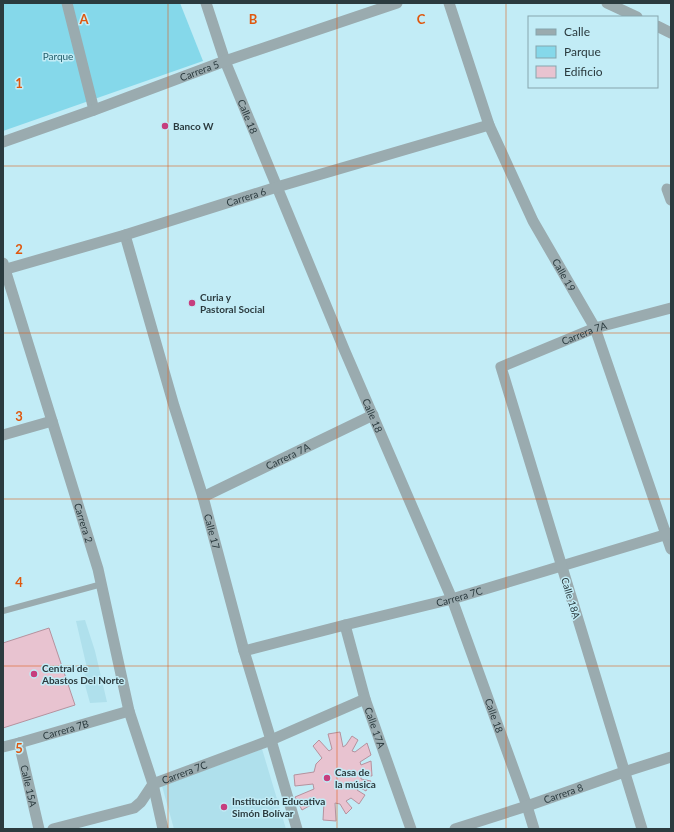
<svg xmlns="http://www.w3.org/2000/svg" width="674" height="832" viewBox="0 0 674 832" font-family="Lato,sans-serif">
<rect width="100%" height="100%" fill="#c2ecf6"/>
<path fill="#afe0ec" d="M85,620l10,31 12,51 -17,1 -5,-18 4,-2 -7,-14 5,-1 -11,-47z
M262,749l24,80h-112l-12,-43z"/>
<path fill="#85d8ea" d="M3,3h177l23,58 -200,70z"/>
<path fill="#e8c3d0" stroke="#b5929e" d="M49,628l26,77 -72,23v-85z
M340,732l3,15 3,-2 6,-9 6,4 -6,11 3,1 12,-9 4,12 -11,7 1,3 10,-4 1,15 -11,-1v4l10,2 -5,10 -7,-4 -2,3 8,5 -6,9 -8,-6 -5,3 6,7 -6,6 -6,-10 -5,-1 1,18 -13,-1 1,-18 -4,-2 -18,10 -7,-13 19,-8 -1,-5 -18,2 -1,-11 20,-3 2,-8 6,-6 -9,-12 6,-6 10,11 3,-2 -4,-15z"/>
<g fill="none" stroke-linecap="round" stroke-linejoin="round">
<path stroke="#9aabaf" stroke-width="6" d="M3,611l99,-27"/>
<g stroke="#9aabaf" stroke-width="11">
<path d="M67,3l27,107"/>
<path id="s1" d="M206,3l19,58 52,126 67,162 108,250 75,207 7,23"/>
<path id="s2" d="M449,3l40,122 44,96 62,107 76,221"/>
<path d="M667,189l4,11"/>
<path id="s3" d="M125,235l49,171 29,91 41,154 27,89 26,89"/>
<path id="s4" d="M3,263l95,306 31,142 24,73 10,45"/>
<path id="s5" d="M3,270l122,-35 152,-48 212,-62"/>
<path d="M3,435l49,-14"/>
<path id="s6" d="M203,497l170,-82"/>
<path id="s7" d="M345,625l20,74 46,130"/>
<path id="s8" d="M244,651l101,-26 107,-26 219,-66"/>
<path id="s9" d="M19,743l20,86"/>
<path id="s10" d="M3,747l16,-4 110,-32"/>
<path id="s11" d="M53,829l81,-21 7,-6 12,-18 118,-44 94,-41"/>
<path id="s12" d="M455,829l72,-23 97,-34 47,-15"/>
<path id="s13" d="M642,829l-141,-462 94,-39 76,-20"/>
</g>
<g stroke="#9aabaf" stroke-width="11">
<path d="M607,3l30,14"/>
<path d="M657,26l14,7"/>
<path id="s14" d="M3,142l91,-32 131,-49 172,-58"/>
</g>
</g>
<path fill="none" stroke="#df580f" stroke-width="1" stroke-opacity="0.55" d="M168,3v826M337,3v826M506,3v826M3,166h668M3,333h668M3,499h668M3,666h668"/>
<g fill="#c63e7e" stroke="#c2ecf6" stroke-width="1.5">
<circle cx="165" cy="126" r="4"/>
<circle cx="192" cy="303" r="4"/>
<circle cx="34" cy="674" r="4"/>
<circle cx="327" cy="778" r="4"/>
<circle cx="224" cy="807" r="4"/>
</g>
<g text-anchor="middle" stroke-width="3" stroke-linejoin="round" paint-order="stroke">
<g font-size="10" fill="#245f6c" stroke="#c2ecf6">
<text x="58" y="60">Parque</text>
</g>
<g font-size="10" fill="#2b3b3f" stroke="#c2ecf6">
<text dy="4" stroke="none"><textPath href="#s14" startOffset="209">Carrera 5</textPath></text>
<text dy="4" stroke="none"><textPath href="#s1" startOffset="121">Calle 18</textPath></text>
<text dy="4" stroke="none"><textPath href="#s5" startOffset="254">Carrera 6</textPath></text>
<text dy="4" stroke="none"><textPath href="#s2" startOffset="296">Calle 19</textPath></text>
<text dy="4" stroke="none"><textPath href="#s13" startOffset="573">Carrera 7A</textPath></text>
<text dy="4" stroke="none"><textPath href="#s1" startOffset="445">Calle 18</textPath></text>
<text dy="4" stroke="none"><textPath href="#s6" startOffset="94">Carrera 7A</textPath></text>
<text dy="4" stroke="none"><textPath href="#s4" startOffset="272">Carrera 2</textPath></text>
<text dy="4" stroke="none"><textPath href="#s3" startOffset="309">Calle 17</textPath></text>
<text dy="4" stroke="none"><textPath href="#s8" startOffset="222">Carrera 7C</textPath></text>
<text transform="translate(571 598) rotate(73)" y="4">Calle 18A</text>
<text dy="4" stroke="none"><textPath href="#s1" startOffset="769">Calle 18</textPath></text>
<text dy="4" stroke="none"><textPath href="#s7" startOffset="107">Calle 17A</textPath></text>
<text dy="4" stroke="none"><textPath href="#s10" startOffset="65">Carrera 7B</textPath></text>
<text dy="4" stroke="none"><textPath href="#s11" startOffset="148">Carrera 7C</textPath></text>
<text dy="4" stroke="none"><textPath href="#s9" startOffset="44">Calle 15A</textPath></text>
<text dy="4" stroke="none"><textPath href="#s12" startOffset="114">Carrera 8</textPath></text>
</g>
<g font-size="10" font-weight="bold" fill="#2b3b3f" stroke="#c2ecf6" text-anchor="start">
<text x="173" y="130">Banco W</text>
<text x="200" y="301">Curia y<tspan x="200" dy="12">Pastoral Social</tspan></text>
<text x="42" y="672">Central de<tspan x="42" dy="12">Abastos Del Norte</tspan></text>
<text x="335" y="776">Casa de<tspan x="335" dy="12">la música</tspan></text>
<text x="232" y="805">Institución Educativa<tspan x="232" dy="12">Simón Bolívar</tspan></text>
</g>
</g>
<g font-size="13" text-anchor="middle" font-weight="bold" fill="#df580f" stroke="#c2ecf6" stroke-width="3" stroke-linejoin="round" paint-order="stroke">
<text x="84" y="24">A</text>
<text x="253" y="24">B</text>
<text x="421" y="24">C</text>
<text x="19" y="88">1</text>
<text x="19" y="254">2</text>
<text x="19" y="421">3</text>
<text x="19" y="587">4</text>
<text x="19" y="753">5</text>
</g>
<rect width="674" height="832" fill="none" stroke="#2b3b3f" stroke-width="8"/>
<rect x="528" y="16" width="130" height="72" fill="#c2ecf6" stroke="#86a5ad"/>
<rect x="536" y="29" width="20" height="6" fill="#9aabaf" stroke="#86a5ad"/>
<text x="564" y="36" font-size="12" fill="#2b3b3f">Calle</text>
<rect x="536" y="46" width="20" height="12" fill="#85d8ea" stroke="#86a5ad"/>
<text x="564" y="56" font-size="12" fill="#2b3b3f">Parque</text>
<rect x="536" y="66" width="20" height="12" fill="#e8c3d0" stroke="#86a5ad"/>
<text x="564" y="76" font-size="12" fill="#2b3b3f">Edificio</text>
</svg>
